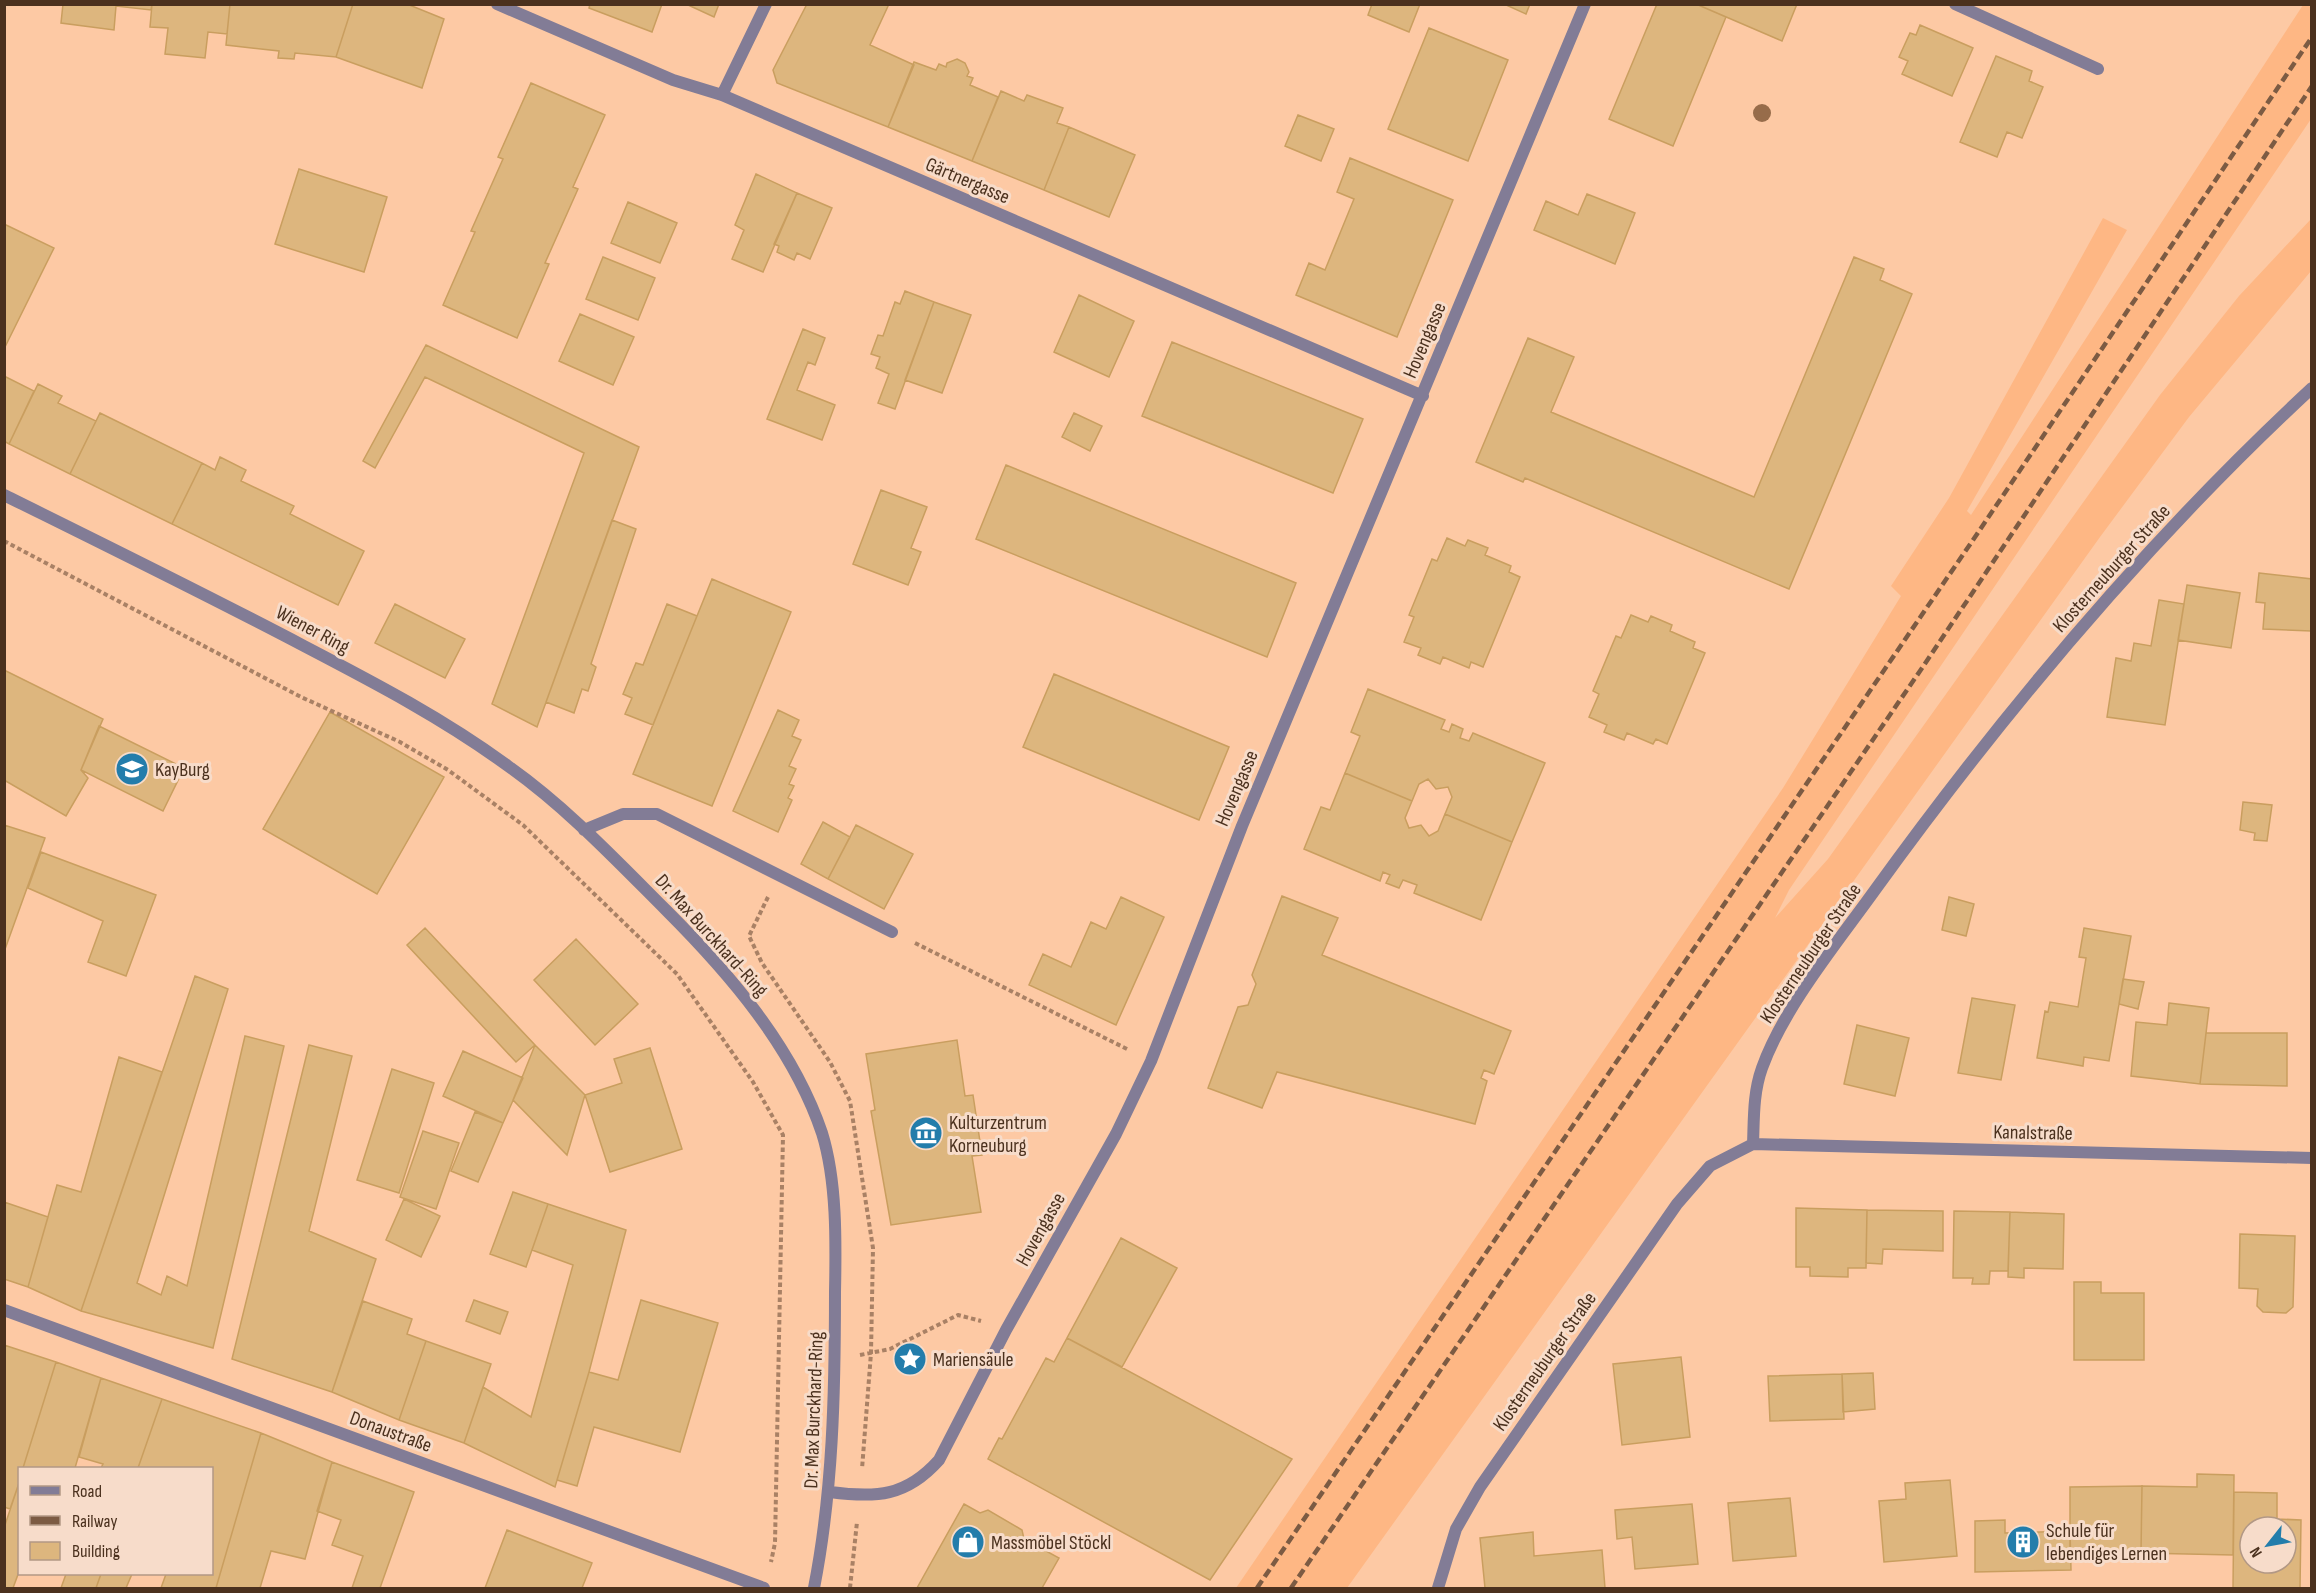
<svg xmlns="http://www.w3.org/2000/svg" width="2316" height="1593" viewBox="0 0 2316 1593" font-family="'Sofia Sans Condensed',sans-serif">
<rect width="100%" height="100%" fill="#fdc9a4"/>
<path fill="#feb784" d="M2303,5h8v114l-522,771 -14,28 53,-59 332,-464 79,-99 72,-77v52l-122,146 -89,120 -753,1051h-111l547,-800 118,-192 -10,-10 58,-88 154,-280 24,12 -160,281 4,4z"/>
<path fill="#ddb67e" stroke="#c99e5f" stroke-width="1.5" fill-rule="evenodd" d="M63,4h89l-1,6 -35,-4 -2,24 -53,-7z
M152,4h78l-3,30 -19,-2 -3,26 -40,-4 3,-26 -18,-1z
M230,4h123l-17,53 -41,-4 -1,6 -16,-1 1,-7 -53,-6z
M353,4h54l37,15 -22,69 -86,-31z
M590,4h72l-10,28 -63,-24z
M686,4h33l-5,13z
M807,4h82l-19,41 44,20 -26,62 -111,-44 -4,-13z
M1372,4h48l-11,28 -41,-17z
M1504,4h26l-4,10z
M1657,4h39l30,13 -53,129 -64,-27z
M1696,4h101l-15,37z
M1920,25l53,23 -21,48 -50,-22 6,-13 -9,-4 11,-24 6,2z
M1429,28l79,32 -40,101 -80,-32z
M1996,56l36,15 -3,10 14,6 -21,51 -15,-6 -10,25 -37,-15z
M957,59l8,4 4,9 -2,4 6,2 -3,7 28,12 -26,64 -84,-34 26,-65 22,8 3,-6 7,3 1,-4z
M531,83l74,32 -32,72 5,2 -33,74 4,1 -32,74 -74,-33 32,-73 -4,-1 32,-72 -5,-2z
M1001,91l23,10 3,-6 36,13 -6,15 12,4 -25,63 -72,-29z
M1298,115l36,14 -13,32 -36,-15z
M1069,127l66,28 -26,62 -65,-27z
M1350,158l103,42 -56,137 -101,-42 13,-32 16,7 29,-71 -17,-7z
M299,169l88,28 -23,75 -89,-28z
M756,174l41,19 -34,79 -31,-13 12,-29 -9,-5z
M797,193l35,15 -22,51 -13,-6 -3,7 -17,-8 2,-6 -5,-2z
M1587,194l48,19 -20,51 -81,-34 12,-29 32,14z
M628,202l49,21 -17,40 -49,-20z
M4,224l50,24 -50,101z
M603,257l52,21 -17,42 -52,-21z
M1854,257l30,12 -4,11 32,14 -123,295 -264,-111 -2,4 -47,-20 52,-124 46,19 -23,55 203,85z
M905,291l29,11 -39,107 -17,-6 11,-29 -13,-6 4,-11 -9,-3 7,-19 5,1 12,-34 5,2z
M1079,295l55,26 -25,56 -55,-25z
M934,302l37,13 -29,78 -37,-13z
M580,314l54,23 -21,48 -54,-24z
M803,329l22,9 -10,27 -7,-3 -11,28 38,15 -13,35 -55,-21z
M1172,342l191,77 -30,74 -191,-77z
M426,345l213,102 -102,280 -45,-23 92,-251 -159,-76 -50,91 -12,-7z
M4,376l30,15 -25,53 -5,-3z
M38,384l24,12 -4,7 38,18 -26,53 -61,-30z
M100,413l102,50 -30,61 -102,-50z
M1074,413l28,13 -12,25 -28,-14z
M220,457l26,13 -5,11 53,25 -4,8 74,37 -26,54 -166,-81 30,-61 13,7z
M1006,465l290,118 -29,74 -291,-118z
M881,490l46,17 -16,41 10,4 -13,33 -55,-21z
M612,520l24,9 -45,135 5,3 -8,24 -6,-2 -8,24 -28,-11z
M1447,538l18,8 3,-6 20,8 -3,7 26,11 -2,6 11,5 -37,90 -12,-5 -2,6 -26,-11 -3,7 -22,-9 3,-7 -17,-6 10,-25 -5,-2 23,-56 5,2z
M2259,573l53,6 -1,52 -48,-2 2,-26 -9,-1z
M712,579l79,33 -79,194 -79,-32z
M2187,585l53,8 -9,55 -53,-8z
M2159,600l25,4 -19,121 -58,-8 9,-59 15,3 3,-18 17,3z
M395,604l70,35 -20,39 -70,-35z
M667,604l30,12 -44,109 -28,-11 7,-16 -9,-4 13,-31 7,2z
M1631,615l17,7 3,-6 21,9 -2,6 25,11 -2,6 12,5 -38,91 -11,-5 -3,5 -26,-11 -3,7 -20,-8 3,-7 -18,-8 10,-23 -6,-3 23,-55 5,2z
M4,670l99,49 -22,51 7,8 -22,38 -62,-36z
M1054,674l175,73 -30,73 -176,-73z
M1368,689l77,31 -4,9 8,3 3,-8 11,5 -3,9 9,3 4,-8 72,30 -33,79 -67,-28 7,-17 -4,-10 -12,2 -8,-10 -9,5 -7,17 -67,-28 15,-37 -9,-4z
M778,710l21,10 -7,16 9,4 -12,26 7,3 -7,15 5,2 -6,12 4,2 -14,32 -45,-21z
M330,712l114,65 -67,117 -114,-65z
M99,726l85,42 -21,43 -82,-41z
M1345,773l67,28 -7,17 4,10 12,-3 8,11 9,-5 7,-17 67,28 -31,78 -67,-27 3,-8 -14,-5 -4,8 -13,-5 4,-8 -7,-3 -3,9 -76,-32 17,-42 9,3z
M2243,802l29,3 -5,36 -13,-1 1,-7 -15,-3z
M823,822l27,15 -22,42 -27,-15z
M4,825l41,13 -41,114z
M856,825l57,29 -29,55 -56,-30z
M41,852l115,43 -30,81 -38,-14 15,-41 -75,-33z
M1282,896l56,22 -16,37 189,76 -17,43 -10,-4 -3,8 6,3 -12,43 -198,-52 -15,36 -54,-20 30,-81 10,-2 8,-21 -4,-9z
M1121,897l43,20 -48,108 -87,-40 14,-31 28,13 20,-45 15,7z
M1949,897l25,7 -8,32 -24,-6z
M425,928l110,117 -19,17 -109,-117z
M2084,928l47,8 -22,125 -25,-4 -1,9 -46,-8 8,-47 3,1 2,-10 28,5 8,-49 -7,-1z
M576,939l62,65 -43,41 -61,-65z
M195,976l33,13 -91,294 24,12 6,-19 20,10 58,-250 39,10 -71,302 -132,-37z
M2123,979l21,3 -6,27 -19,-5z
M1972,998l43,7 -14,75 -43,-7z
M2169,1003l40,5 -9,76 -69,-8 5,-54 31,3z
M1857,1025l52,13 -14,58 -51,-12z
M2206,1033h81v53l-87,-2z
M957,1040l8,56 8,-1 9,60 -10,1 9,56 -90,13 -20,-114 4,-1 -9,-56z
M309,1045l43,11 -43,175 67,28 -44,133 -100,-33z
M535,1045l50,50 -18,60 -54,-55z
M650,1048l32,101 -72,23 -25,-77 37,-12 -8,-24z
M463,1051l60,27 -20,45 -60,-27z
M119,1057l43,15 -81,239 -53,-24 29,-102 24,7z
M392,1069l42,14 -35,110 -42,-13z
M475,1112l28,11 -25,59 -27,-11z
M423,1131l36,12 -23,66 -36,-12z
M513,1192l35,12 -22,63 -36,-13z
M404,1199l36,17 -19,41 -35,-17z
M4,1202l44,15 -20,70 -24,-8z
M548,1204l78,26 -37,142 -34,115 -91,-44 19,-56 48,30 42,-152 -41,-15z
M1796,1208l71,2 -1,58h-18v9l-38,-1v-9h-14z
M1867,1210l76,1v40l-60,-2 -1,15 -16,-1z
M1954,1211l56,1 -2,59h-18l-1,13h-17l1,-6h-20z
M2010,1212l54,2 -1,55 -39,-1v10l-16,-1z
M2240,1234l55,2 -2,71 -7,6 -23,-1 -6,-6 1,-17 -19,-1z
M1121,1238l56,30 -55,99 -55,-29z
M2074,1282h27v11h43v67h-70z
M474,1300l34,12 -8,22 -34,-13z
M641,1300l77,23 -38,129 -86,-25 -17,59 -20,-6 32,-108 29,8z
M363,1301l49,18 -5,15 19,7 -27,79 -67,-28z
M1067,1338l225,121 -82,121 -222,-121 11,-21 3,1 44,-81 8,4z
M426,1341l65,23 -27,79 -65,-23z
M4,1345l52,17 -33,106h-3v12l-10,29 -6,-2z
M1681,1357l9,80 -68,8 -9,-81z
M56,1362l45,16 -26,90h-52z
M1873,1373l2,36 -32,3 -1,-38z
M1842,1374l2,45 -74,2 -2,-45z
M101,1378l61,21 -24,69h-37l2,-4 -24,-7z
M162,1399l99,34 -45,155h-55l5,-14h46v-106h-74z
M261,1433l71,29 -27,97 -34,-8 -11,37h-44z
M332,1462l82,30 -34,96h-28l11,-32 -31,-11 9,-25 -24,-9z
M2197,1474l37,1 -1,80 -92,-2 1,-67 55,1z
M20,1480v89l-7,19h-9v-60z
M1950,1480l7,76 -73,6 -5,-61 27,-2 -1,-16z
M2142,1486l-1,67 -71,-2v-64z
M2234,1492l43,1v26l24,1 -1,68h-67zM2250,1527h36v36h-36z
M1790,1498l6,58 -63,5 -5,-58z
M964,1504l16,9 8,-3 34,20 2,9 35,19 -17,30h-125z
M1692,1504l6,60 -63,5 -3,-32 -15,2 -2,-29z
M2005,1520v13l65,-2 1,39 -96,2v-51z
M507,1530l85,33 -10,25h-97z
M1533,1532l1,24 68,-6 3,38h-120l-5,-50z
M66,1574h35l-5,14h-35z
M101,1574h31l-6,14h-30z"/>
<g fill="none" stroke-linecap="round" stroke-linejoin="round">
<path stroke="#a98165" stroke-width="4" stroke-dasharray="4.5 3" stroke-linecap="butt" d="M4,541l297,156 99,45 48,28 75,55 154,149 76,108 30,53 -8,408 -4,19
M768,897l-19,39 13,27 68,99 20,39 23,147 -2,105 -9,116
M915,943l214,107
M860,1355l30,-6 68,-34 23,6
M850,1588l7,-66"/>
<path stroke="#827c96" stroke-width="12" d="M497,4l176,76 49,15 701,301
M1955,4l143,65
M722,95l44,-91
M4,495c101,50 201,99 300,151 71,37 140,73 204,120 58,41 108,94 158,144 63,63 127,137 156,223 15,48 14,110 13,159 0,100 -2,199 -21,296
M584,830l39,-16h34l235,118
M1753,1144c1,-25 0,-51 9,-76 22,-61 75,-125 113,-178 128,-177 276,-353 437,-502
M4,1310l760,278
M830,1492c46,6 76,5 109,-32l67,-130 110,-196 35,-73 91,-235 343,-822
M1438,1588l18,-59 24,-42 197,-283 33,-38 43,-22 559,14"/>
<path stroke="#7c5b43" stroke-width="4.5" stroke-dasharray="9 4.5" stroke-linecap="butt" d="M1257,1588l716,-1048 339,-503
M1291,1588l629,-917 392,-585"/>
</g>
<circle fill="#976c4a" cx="1762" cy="113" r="9"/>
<defs>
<g id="school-disc" transform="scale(1.725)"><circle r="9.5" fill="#237dab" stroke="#f7dcca"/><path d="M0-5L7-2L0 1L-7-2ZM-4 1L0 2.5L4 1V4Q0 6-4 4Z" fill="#fff"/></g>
<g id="museum-disc" transform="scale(1.725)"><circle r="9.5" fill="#237dab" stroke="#f7dcca"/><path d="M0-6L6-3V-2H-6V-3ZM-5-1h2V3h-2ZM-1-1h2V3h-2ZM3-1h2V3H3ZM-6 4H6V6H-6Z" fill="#fff"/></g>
<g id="sight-disc" transform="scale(1.725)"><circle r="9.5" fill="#237dab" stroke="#f7dcca"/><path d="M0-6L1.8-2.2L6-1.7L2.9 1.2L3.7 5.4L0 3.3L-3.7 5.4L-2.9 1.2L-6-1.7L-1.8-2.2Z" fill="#fff"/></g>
<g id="shop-disc" transform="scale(1.725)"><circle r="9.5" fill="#237dab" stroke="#f7dcca"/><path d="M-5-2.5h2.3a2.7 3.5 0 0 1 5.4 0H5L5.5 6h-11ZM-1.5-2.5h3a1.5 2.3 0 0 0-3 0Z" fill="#fff"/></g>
<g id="building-disc" transform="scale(1.725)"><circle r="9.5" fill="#237dab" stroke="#f7dcca"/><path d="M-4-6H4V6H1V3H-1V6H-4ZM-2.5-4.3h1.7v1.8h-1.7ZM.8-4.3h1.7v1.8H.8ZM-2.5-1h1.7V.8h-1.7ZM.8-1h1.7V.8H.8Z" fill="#fff"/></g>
</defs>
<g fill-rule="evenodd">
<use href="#school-disc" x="132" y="769"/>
<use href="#museum-disc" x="926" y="1133"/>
<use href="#sight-disc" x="910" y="1359"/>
<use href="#shop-disc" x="968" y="1542"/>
<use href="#building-disc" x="2023" y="1542"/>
</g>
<g text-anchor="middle" stroke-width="6" stroke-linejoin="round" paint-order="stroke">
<g font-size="20" fill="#4b311e" stroke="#f7dcca">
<text transform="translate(968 180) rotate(23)" y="7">Gärtnergasse</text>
<text transform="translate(1424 340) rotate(-67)" y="7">Hovengasse</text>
<text transform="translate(2111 568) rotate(-48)" y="7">Klosterneuburger Straße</text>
<text transform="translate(313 629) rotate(28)" y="7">Wiener Ring</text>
<text transform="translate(1236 788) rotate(-67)" y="7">Hovengasse</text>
<text transform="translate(712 935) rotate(48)" y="7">Dr. Max Burckhard-Ring</text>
<text transform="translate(1810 953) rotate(-56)" y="7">Klosterneuburger Straße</text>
<text transform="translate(2033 1132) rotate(1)" y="7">Kanalstraße</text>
<text transform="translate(1040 1229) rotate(-61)" y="7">Hovengasse</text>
<text transform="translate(1544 1361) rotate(-55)" y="7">Klosterneuburger Straße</text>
<text transform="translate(813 1410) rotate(-88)" y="7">Dr. Max Burckhard-Ring</text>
<text transform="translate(391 1431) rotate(20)" y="7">Donaustraße</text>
</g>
<g font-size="20" fill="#4b311e" stroke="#f7dcca" text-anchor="start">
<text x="155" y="776">KayBurg</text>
<text x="949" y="1129">Kulturzentrum<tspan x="949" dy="23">Korneuburg</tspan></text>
<text x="933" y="1366">Mariensäule</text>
<text x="2046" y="1537">Schule für<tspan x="2046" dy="23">lebendiges Lernen</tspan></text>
<text x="991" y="1549">Massmöbel Stöckl</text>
</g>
</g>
<rect width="2316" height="1593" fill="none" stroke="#4b311e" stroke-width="12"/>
<rect x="18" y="1467" width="195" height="108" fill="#f7dcca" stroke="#b29885" stroke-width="1.5"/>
<rect x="30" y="1486" width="30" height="9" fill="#827c96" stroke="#b29885" stroke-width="1.5"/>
<text x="72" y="1497" font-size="18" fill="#4b311e">Road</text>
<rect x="30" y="1516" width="30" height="9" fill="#7c5b43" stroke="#b29885" stroke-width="1.5"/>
<text x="72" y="1527" font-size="18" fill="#4b311e">Railway</text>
<rect x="30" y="1542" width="30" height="18" fill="#ddb67e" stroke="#b29885" stroke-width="1.5"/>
<text x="72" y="1557" font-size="18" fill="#4b311e">Building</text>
<g transform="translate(2268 1545) rotate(239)"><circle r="28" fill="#f7dcca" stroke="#b29885" stroke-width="1.5"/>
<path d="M0-4.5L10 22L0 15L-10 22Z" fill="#237dab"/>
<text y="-9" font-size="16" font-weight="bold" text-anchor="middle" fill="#4b311e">N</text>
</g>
</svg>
